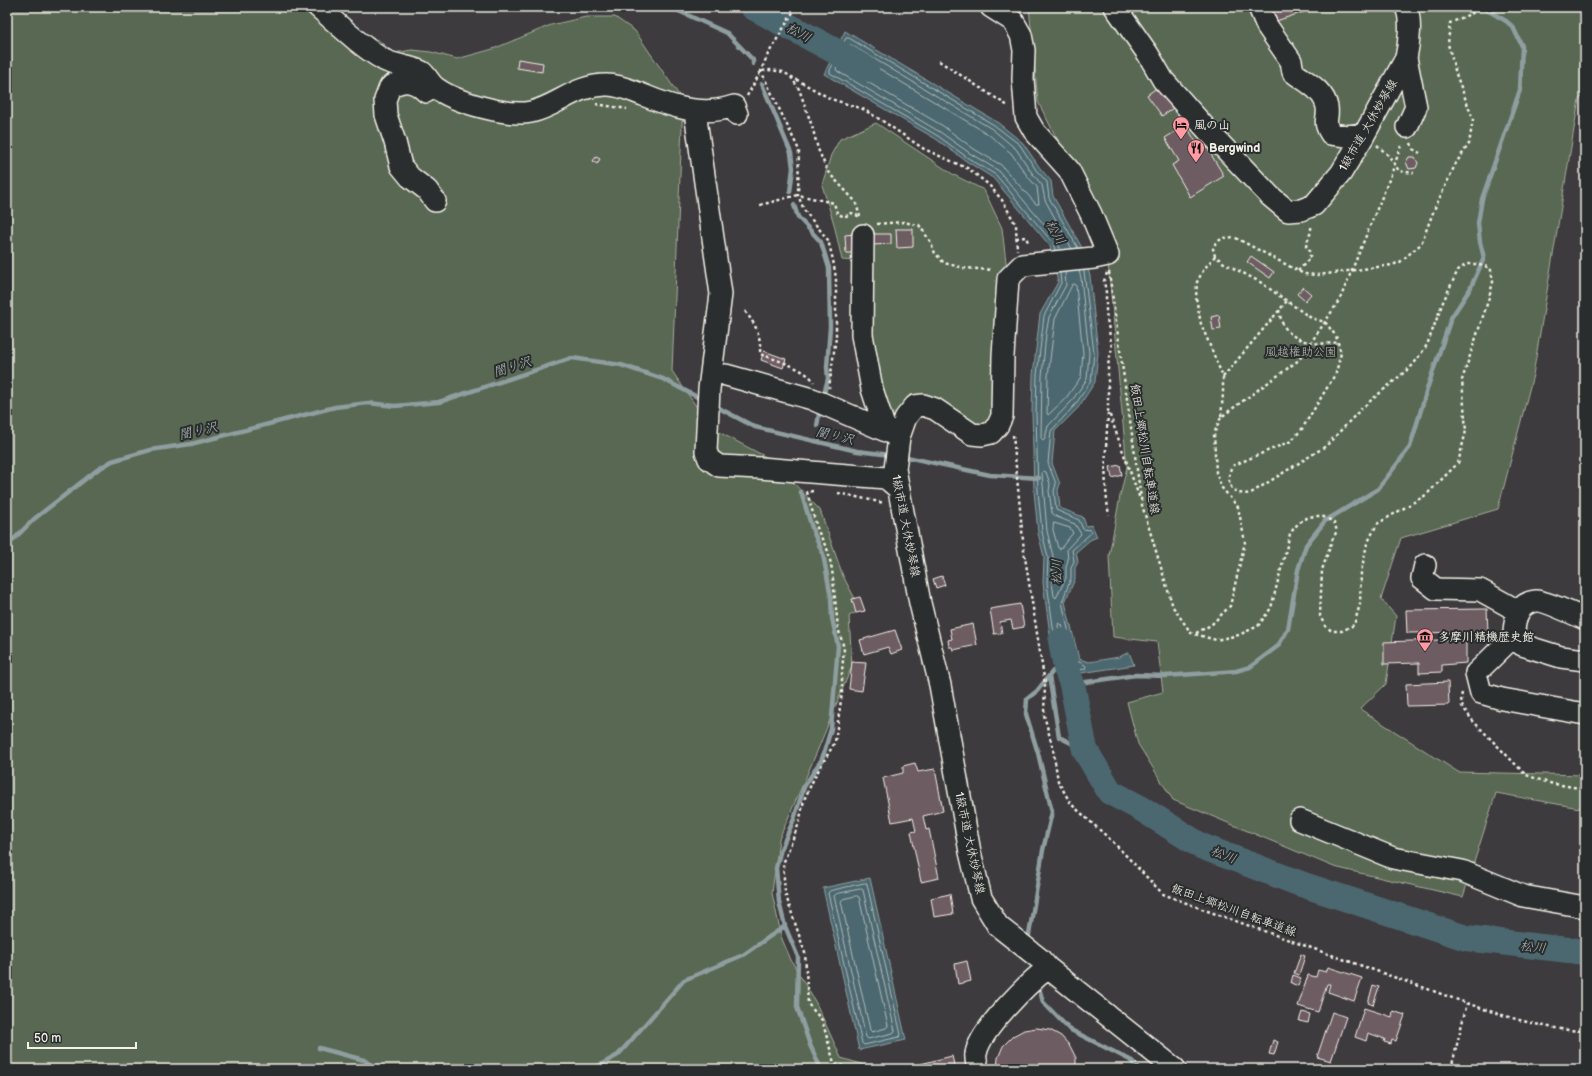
<svg xmlns="http://www.w3.org/2000/svg" width="1592" height="1076" viewBox="0 0 1592 1076" font-family="'Balsamiq Sans','Klee One',sans-serif">
<rect width="100%" height="100%" fill="#3e3b3e"/>
<filter id="ink" filterUnits="userSpaceOnUse"><feTurbulence type="fractalNoise" baseFrequency=".025" numOctaves="2"/><feDisplacementMap in="SourceGraphic" scale="8" xChannelSelector="R" yChannelSelector="G"/><feConvolveMatrix kernelMatrix="1 2 1 2 8 2 1 2 1" color-interpolation-filters="sRGB"/></filter>
<g filter="url(#ink)">
<path fill="#586852" stroke="#a6ac9d" d="M7,7h321l30,26 20,7 16,13 18,-3 19,2 26,7 36,-10 58,-24 35,-8h29l20,14 48,70 -11,270 39,57 59,31 50,51 23,66 18,34 -12,6 3,50 -36,88 -37,85 -7,54 10,46 9,21 25,43 25,55 37,11h-871z
M1029,7h556v88l-6,4 -46,276 -35,134 -97,29 -20,61 15,17 -10,68 -26,25 98,63 127,3v34l-89,-16 -33,104 -129,-30 -161,-67 -35,-56 -11,-42 36,-10 -6,-50 -44,-5 -4,-81 11,-60 7,-29 -23,-248 -49,-84 -17,-33z
M876,123l78,52 30,15 18,38 6,51 -17,154 -68,-28 -24,32 -23,-51 -7,-51 1,-73 -28,-2 -8,-36 -12,-39 9,-30 9,-16z"/>
<path fill="#4c6770" stroke="#8f9ea0" d="M845,31l152,91 26,21 17,25 11,13 2,15 28,50 9,30 8,77 -3,29 -17,26 -23,23 -3,32 8,21 -2,6 2,18 23,9 3,9 6,-1 5,12 -7,3 -14,12 2,10 -3,6v11l-10,23 14,57 10,3 30,-5 10,-5 5,13 -73,11 -9,-27 -9,-66 1,-26 -6,-24 -4,-42 -2,-79 1,-37 7,-61 18,-32 -8,-36 -57,-68 -27,-17 -30,-22 -112,-65z
M870,878l36,162 -47,10 -36,-162z"/>
<g fill="none" stroke-linecap="round" stroke-linejoin="round">
<path stroke="#b1bab8" stroke-width="1" d="M853,53l135,81 23,19 17,24 9,10 2,17h-3l-35,-39 -27,-16 -31,-23 -98,-57 -1,-3 6,-12z
M1055,250l-2,-7 -57,-68 -28,-17 -30,-22 -108,-63v-3l16,-32h3l145,87 26,20 16,25 11,12 2,16 29,50
M1060,250l-3,-10 -58,-69 -28,-17 -31,-22 -103,-61 -1,-3 12,-23h3l141,84 24,20 16,24 10,12 3,15 27,49
M1065,272l1,13 -17,32 -3,17 -4,42 -1,62 2,2 2,-2 3,-12 23,-24 16,-23 2,-26 -8,-75 -2,-7
M1060,273l1,10 -17,33 -7,59 -1,38 2,78 4,41 6,25 -1,26 9,65 8,23 2,1 19,-3 1,-2 -1,-2 -10,-5 -13,-58 9,-24v-10l3,-7 -2,-11 19,-17 -1,-3 -7,-1 -4,-9 -23,-10 -2,-19 2,-7 -8,-21 3,-32 24,-26 16,-24 3,-28 -10,-82
M1074,284l2,2 7,67 -2,24 -15,21 -18,17 -1,-2 1,-37 7,-57 17,-34z
M1044,471l2,1 4,12 -1,7 3,22 5,4 18,7 6,10 -14,15 1,11 -2,7v11l-10,20 -2,-2 -2,-14 1,-26 -6,-25 -5,-58z
M1054,523l16,5 3,5 -13,16 -2,-1 -5,-18z
M1059,623l3,2 10,39 -2,2 -3,-1 -7,-18 -2,-22z
M865,883l2,1 34,151 -2,2 -35,8 -2,-2 -34,-150 2,-2z
M861,889l2,1 32,141 -2,2 -25,6 -2,-2 -32,-141 2,-2z
M857,896l2,1 29,129 -2,2 -14,4 -2,-2 -29,-129 2,-2z"/>
<path stroke="#8f9ea0" stroke-width="4.5" d="M670,7l57,26 26,27v4
M762,84l29,69 2,15 -3,24
M794,205l4,12 23,25 8,26 1,59 -3,40 1,12 -5,18
M715,406l40,21 102,24 34,4
M817,426l3,-18
M902,456l88,19 49,3
M801,492l12,39 10,23 8,43 1,21 6,28 -7,83 -9,30 -18,28 -10,32 -13,30 -5,19 3,34 6,24 13,31 -1,50 13,38 11,24
M7,546l27,-27 63,-49 15,-9 38,-11 41,-6 144,-37 33,-4 27,3 44,-4 133,-44 49,7 42,14 40,21
M1049,676l10,61 26,13
M1072,684l64,-9 29,1 59,-4 12,-1 14,-4 28,-21 10,-17 10,-59 8,-25 19,-24 53,-32 32,-42 18,-61 23,-68 19,-29 14,-31 -4,-16 -2,-19 4,-24 38,-109 2,-44 -9,-19 -7,-6 -24,-14
M1028,941l15,-91 9,-38 -14,-59 -12,-39 1,-15 10,-8 16,-20 11,-3
M1038,984l5,18 26,27 63,32 8,8
M319,1048l45,12 13,9
M593,1069l25,-14 66,-75 59,-25 42,-29"/>
<path stroke="#4c6770" stroke-width="26" d="M753,7l82,44 31,18
M1061,641l5,27 6,16 13,66 25,42 32,17 59,37 100,38 165,54 119,14"/>
</g>
<path fill="#6e5c64" stroke="#f4f1e8" d="M1268,7h51l-46,15z
M518,59l25,4 -1,9 -25,-4z
M1158,87l15,21 -11,8 -15,-21z
M1186,125l14,24 6,-3 18,30 -34,21 -18,-32 7,-4 -14,-23z
M596,157l4,2 -3,5 -4,-3z
M1409,157h6l3,6 -2,5 -7,1 -3,-7z
M896,229h17v18l-16,1z
M856,234v19h-10l-1,-18z
M873,234h18v10l-18,1z
M1251,256l23,16 -4,6 -23,-16z
M1303,287l8,7 -6,7 -8,-7z
M1219,315l2,14 -8,1 -2,-13z
M764,351l22,8 -3,9 -22,-8z
M1120,465l2,10 -10,3 -2,-11z
M942,576l3,9 -9,3 -3,-9z
M860,597l5,14 -9,2 -4,-14z
M1020,604l4,23 -11,2 -2,-9 -11,2 2,11 -8,1 -4,-25z
M1487,609l1,23 -81,1 -1,-23z
M973,624l4,21 -24,5 -1,-3h-3l-1,-7 4,-1 -2,-10z
M895,630l7,20 -11,4 -3,-7 -24,7 -4,-14z
M1466,639v24l-24,2v7l-23,1v-10l-35,1v-22z
M852,662l14,1 -4,28 -13,-2z
M1448,682l1,23 -42,1 -1,-22z
M915,763l3,9 17,-3 8,42 -20,5 3,14 3,-1 10,49 -18,4 -10,-50 5,-1 -3,-13 -21,4 -9,-44 20,-5v-7z
M950,894l3,20 -19,3 -3,-19z
M1301,954l4,2 -6,19 -5,-2z
M967,961l4,20 -13,3 -3,-20z
M1328,967l34,11 -8,23 -26,-9 2,-8h-3l-9,28 -20,-6 10,-31 8,2 2,-7 8,2z
M1293,975l8,3 -3,8 -7,-3z
M1373,985l6,2 -6,18 -5,-2z
M1364,1008l28,9 1,-6 12,4 -9,26 -4,-1 -1,4 -7,-2 1,-3 -17,-6 -2,8 -11,-4z
M1302,1012l8,2 -2,9 -9,-2z
M1332,1012l14,5 -15,44 -14,-4z
M1037,1028l13,2 11,6 9,10 6,12v11h-79l1,-11 5,-12 10,-10 11,-6z
M1273,1040l5,2 -4,13 -5,-1z
M952,1056l3,13h-54z"/>
<g fill="none" stroke-linecap="round" stroke-linejoin="round">
<g stroke="#f4f1e8" stroke-width="24">
<path id="minor" d="M318,7c21,18 42,39 66,53 12,6 27,6 38,12 5,4 8,12 14,16 19,14 72,29 95,24 27,-6 45,-28 77,-27 12,0 24,6 35,10 29,12 59,22 91,11l3,8
M991,7l22,14 8,14 3,15 -1,29 3,38 8,14 35,39 22,44 17,41 -14,3 -72,7 -14,14 -5,77 -1,60 -4,9 -7,8 -9,2 -10,-1 -37,-25 -12,-4 -8,1 -9,11 -7,20 -4,32 25,134 20,82 30,167 11,46 17,28 42,33 8,9 127,101
M1115,7l33,47 15,26 46,52 61,64 18,15 13,-1 13,-5 27,-32 22,-36 43,-79c3,-14 6,-38 0,-51
M1259,7l8,19 24,35 2,11c13,10 31,18 34,35 2,13 -5,13 4,27l16,2 17,-2
M1406,58l10,49 -9,20
M426,92c-11,-12 -22,-13 -36,-5l-5,13 1,15 9,27 6,24 9,11 17,13 8,11
M698,111l-2,8 25,175 -12,95 -3,62 3,8 10,7 41,2 126,10 13,11
M863,235l-1,100 10,54 13,40
M726,375l86,24 81,35
M1425,565l-3,13 14,11 44,1 38,21
M1585,619c-9,-4 -42,-19 -49,-18 -19,2 -22,20 -22,35l8,9 39,12 24,3
M1514,636l-38,37 5,20 21,6 83,15
M1300,820l93,38 69,13 61,25 62,11
M978,1069c-1,-5 -3,-11 -2,-15 3,-23 53,-72 72,-86"/>
</g>
<path stroke="#f4f1e8" stroke-width="2.5" stroke-dasharray="3 3" stroke-linecap="butt" d="M796,7l-29,49 -6,15 38,79 -1,45 6,15 24,30 5,20 3,18v59l-7,51
M939,61l69,45
M791,77l8,12 13,37 6,23 10,23 27,29 5,15
M747,96l14,-25 11,-1 11,2 48,27 32,10 21,13 40,27 45,20 20,16 13,15 14,25 1,25
M596,104l31,5
M1411,143l2,6 7,4
M1377,145l12,11 10,15 15,2
M760,205l38,-10 36,8 3,10 7,4 8,-4 8,4
M877,224l26,-2 16,3 11,16 5,12 9,10 20,5 29,2
M1016,238l10,-1 2,5
M1215,256l-11,13 -7,13 -1,16 5,26 22,53v17l-2,23
M1298,271l12,-13v-6l-4,-5c1,-8 6,-13 5,-22
M1109,272l33,233 31,102 18,26 25,7 23,-5 19,-9 13,-18 19,-74c6,-10 16,-19 29,-18 5,0 11,4 15,6l3,9 -4,7 -11,32 -2,46 5,10 7,5h10l12,-6 6,-21 1,-32 6,-28 10,-20 49,-29 32,-32 8,-32 -4,-51 27,-82 4,-16 -2,-12 -3,-3 -13,-3h-8l-9,6 -15,32 -16,43 -14,20 -51,43 -36,38 -75,47c-19,4 -27,-10 -19,-27l59,-25 11,-12 34,-56 5,-20 -5,-17 -11,-14 -14,-4 -51,-36 -36,-19 -9,-7 -2,-7 3,-7 8,-4 10,-1 70,37 15,1 73,-10 8,-3 21,-18 13,-34 22,-47 13,-19 4,-25 -17,-45 -8,-30 2,-21 36,-16
M1107,273l-3,8 2,11v21l6,35 -4,17v45l32,89
M1279,310c1,5 2,12 5,16 9,17 37,20 54,16
M745,311c12,16 16,24 15,43 14,5 47,15 54,28
M1223,377l64,-76
M1108,413c-2,34 -5,68 1,102
M1013,435l11,116 21,133 -1,31 9,34 5,32 13,23 42,38 50,52 39,15c73,26 146,52 220,78 48,17 112,43 163,44
M813,491l-6,1 11,39 10,20 4,18 6,59 6,20 -2,24v21l-7,49 -21,36 -10,22 -5,23 -16,41 2,29 20,60 3,51 14,16 12,43 17,6
M838,493l46,10
M1196,633l15,-8 19,-19 15,-64 -7,-35 -16,-19 -6,-15 -2,-39 7,-17 78,-57 26,-38 15,-23 51,-124 11,-32
M1462,693l-1,5 1,8 11,15 53,54 23,8 36,6
M1451,1069l16,-66"/>
<use href="#minor" stroke="#2a2d2e" stroke-width="21"/>
</g>
</g>
<defs>
<g id="hotel-pin" transform="scale(0.9)"><path d="M0 17L-7.5 6A9.5 9.5 0 1 1 7.5 6Z" fill="#ff9aa2" stroke="#2a2d2e"/><path d="M-6-4.5h1.5V1H6V5H4.5V3h-9V5H-6ZM-4 0a1.8 1.8 0 1 1 3.6 0ZM.5 0V-2.5h3Q6-2.5 6 0Z" fill="#111"/></g>
<g id="restaurant-pin" transform="scale(0.9)"><path d="M0 17L-7.5 6A9.5 9.5 0 1 1 7.5 6Z" fill="#ff9aa2" stroke="#2a2d2e"/><path d="M-5-6h1v4h1v-4h1v4h1v-4h1v5L-1.5 .5V6h-2V.5L-5-1ZM5-6V6H3V1.5H1.5Q1.5-4 5-6Z" fill="#111"/></g>
<g id="museum-pin" transform="scale(0.9)"><path d="M0 17L-7.5 6A9.5 9.5 0 1 1 7.5 6Z" fill="#ff9aa2" stroke="#2a2d2e"/><path d="M0-6L6-3V-2H-6V-3ZM-5-1h2V3h-2ZM-1-1h2V3h-2ZM3-1h2V3H3ZM-6 4H6V6H-6Z" fill="#111"/></g>
</defs>
<g fill-rule="evenodd">
<use href="#hotel-pin" x="1181" y="125"/>
<use href="#restaurant-pin" x="1196" y="148"/>
<use href="#museum-pin" x="1425" y="637"/>
</g>
<g text-anchor="middle" stroke-width="4" stroke-linejoin="round" paint-order="stroke">
<g font-size="12" font-weight="bold" fill="#f4f1e8" stroke="#2a2d2e" text-anchor="start">
<text x="1194" y="129">風の山</text>
<text x="1209" y="152">Bergwind</text>
<text x="1438" y="641">多摩川精機歴史館</text>
</g>
<g font-size="12" fill="#f4f1e8" stroke="#2a2d2e">
<text transform="translate(1368 125) rotate(-60)" y="4">1級市道 大休妙琴線</text>
<text transform="translate(1145 449) rotate(81)" y="4">飯田上郷松川自転車道線</text>
<text transform="translate(906 526) rotate(79)" y="4">1級市道 大休妙琴線</text>
<text transform="translate(970 843) rotate(78)" y="4">1級市道 大休妙琴線</text>
<text transform="translate(1234 910) rotate(20)" y="4">飯田上郷松川自転車道線</text>
</g>
<g font-size="12" fill="#b6baac" stroke="#2a2d2e">
<text x="1301" y="356">風越権助公園</text>
</g>
<g font-size="13" font-style="italic" fill="#b1bab8" stroke="#2a2d2e">
<text transform="translate(799 32) rotate(28)" y="5">松川</text>
<text transform="translate(1056 232) rotate(60)" y="5">松川</text>
<text transform="translate(512 366) rotate(-18)" y="5">闇り沢</text>
<text transform="translate(198 430) rotate(-13)" y="5">闇り沢</text>
<text transform="translate(835 435) rotate(13)" y="5">闇り沢</text>
<text transform="translate(1056 572) rotate(-89)" y="5">松川</text>
<text transform="translate(1224 854) rotate(21)" y="5">松川</text>
<text transform="translate(1533 946) rotate(7)" y="5">松川</text>
</g>
</g>
<rect width="1592" height="1076" fill="none" stroke="#2a2d2e" stroke-width="24"/>
<rect x="12" y="12" width="1568" height="1052" fill="none" stroke="#f4f1e8" stroke-width="1.5" filter="url(#ink)"/>
<path d="M28 1042v6h108v-6" fill="none" stroke="#f4f1e8" stroke-width="2"/>
<text x="34" y="1042" font-size="12" fill="#f4f1e8" stroke="#2a2d2e" stroke-width="3" paint-order="stroke">50 m</text>
</svg>
